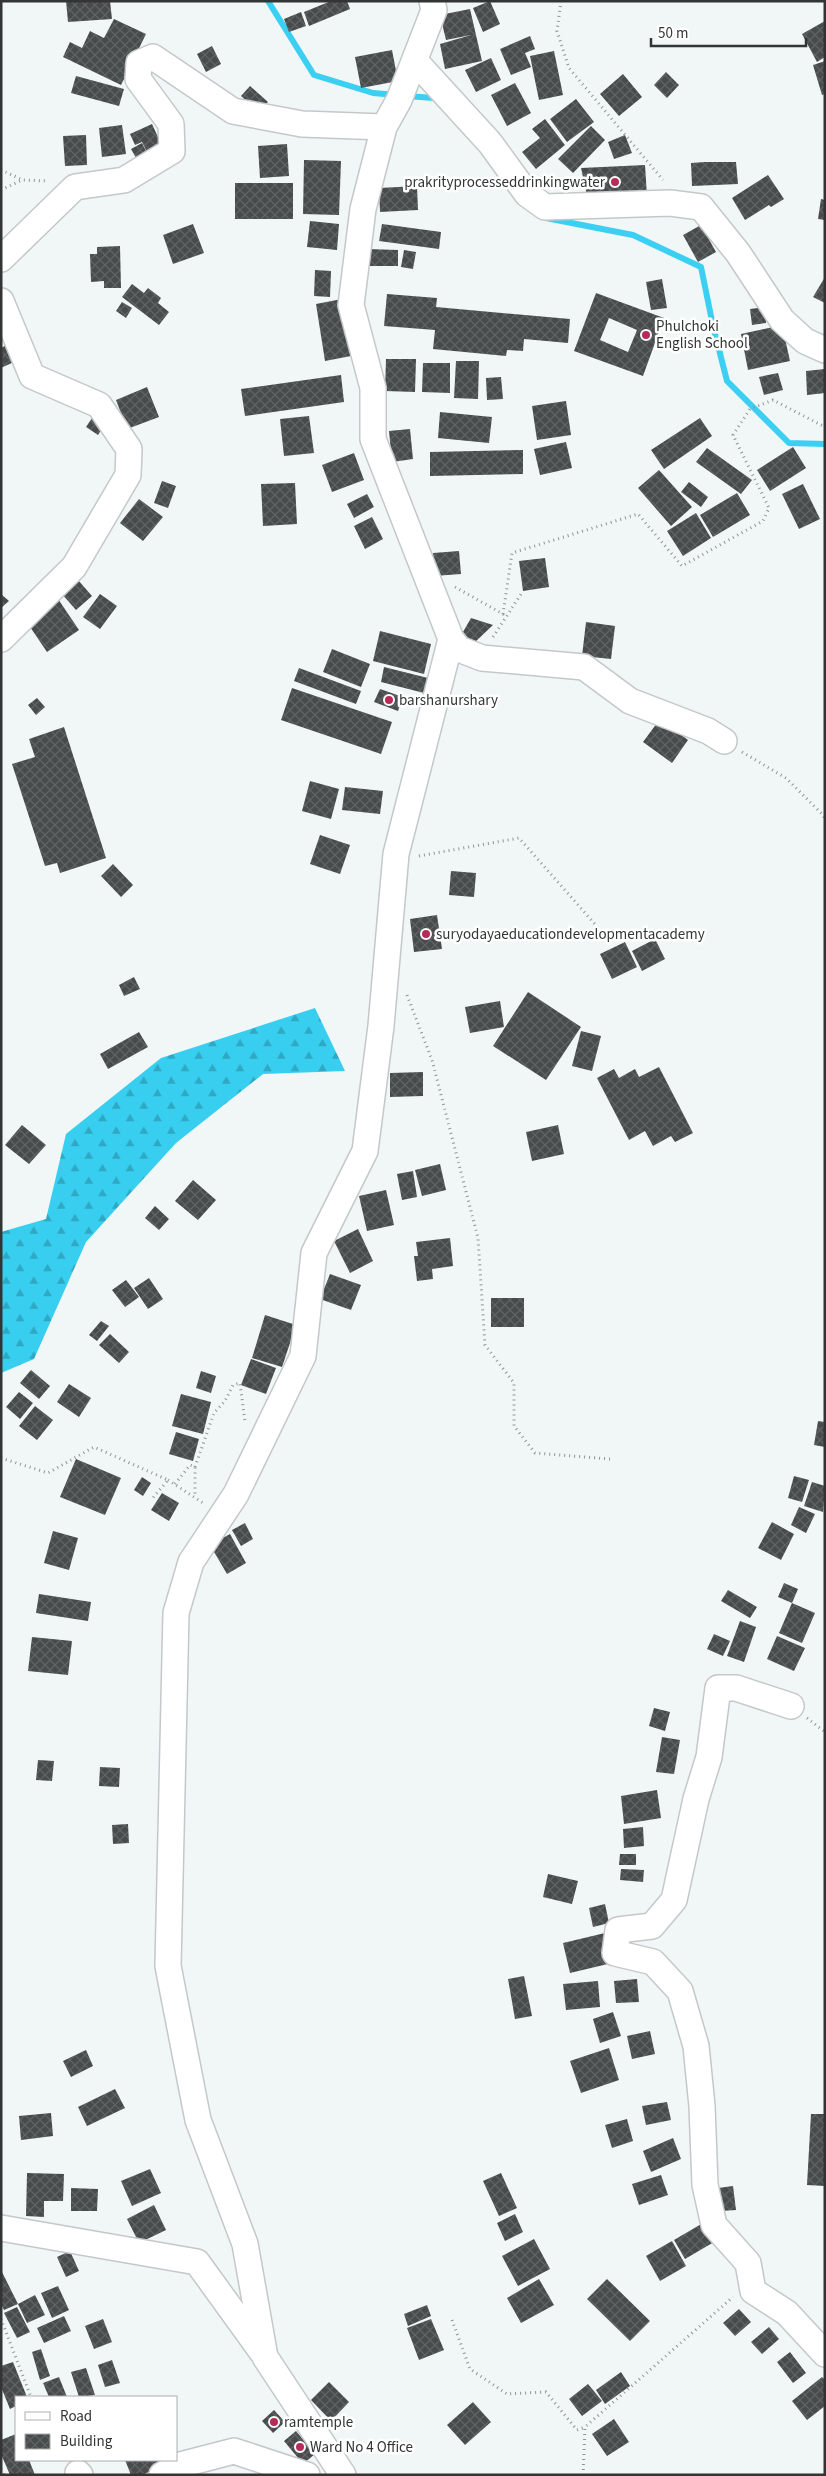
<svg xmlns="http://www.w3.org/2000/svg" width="826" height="2476" viewBox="0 0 826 2476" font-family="'Source Sans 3',sans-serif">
<defs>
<pattern id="forest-firs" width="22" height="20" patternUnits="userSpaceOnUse" patternTransform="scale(1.25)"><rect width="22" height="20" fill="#37cef0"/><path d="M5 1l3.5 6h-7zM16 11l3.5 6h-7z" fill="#2fa8c3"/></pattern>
<pattern id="building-cross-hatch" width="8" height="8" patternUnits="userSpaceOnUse" patternTransform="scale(1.25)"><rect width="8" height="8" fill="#474b4c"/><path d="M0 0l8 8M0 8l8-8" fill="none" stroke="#606364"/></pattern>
</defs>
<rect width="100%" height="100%" fill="#f1f6f7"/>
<path fill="url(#forest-firs)" d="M315,1008l30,63 -82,3 -87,69 -90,99 -52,117 -33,14v-141l45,-13 20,-85 95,-76z"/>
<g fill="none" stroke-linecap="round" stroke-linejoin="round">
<path stroke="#3bd0f2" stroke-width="6" d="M268,1l46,74 59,18 23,2
M406,96l28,2 3,3
M546,218l87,17 68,32 12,59 14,55 62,62 36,1"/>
</g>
<path fill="url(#building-cross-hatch)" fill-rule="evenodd" d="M66,1h44l2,18 -44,3z
M331,1h16l3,8 -41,17 -5,-14z
M490,1l10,23 -17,8 -10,-24z
M470,9l12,52 -37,8 -5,-25 31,-9 -25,5 -6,-25z
M301,12l5,14 -17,6 -5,-13z
M114,19l32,15 -25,51 -58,-28 7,-15 12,6 8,-17 14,7z
M825,21v36l-8,5 -15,-28z
M530,36l5,13 -10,4 6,14 -20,8 -11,-26z
M212,46l9,18 -15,8 -9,-18z
M392,50l6,31 -37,7 -6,-31z
M554,51l9,44 -24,5 -9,-44z
M491,58l10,22 -25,12 -11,-22z
M825,61v33l-3,1 -9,-30z
M666,72l13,13 -12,13 -13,-13z
M623,74l19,23 -23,19 -19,-22z
M76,76l48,13 -5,17 -48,-13z
M515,83l16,30 -24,13 -16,-31z
M250,86l18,16 -9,10 -18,-16z
M576,99l18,23 -27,20 -17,-23z
M545,119l20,26 -29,24 -14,-17 18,-14 -8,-9z
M152,124l11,24 -15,6 -6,-12 -7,3 -5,-11z
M122,125l4,29 -24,3 -3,-29z
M591,126l14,14 -32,33 -15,-14z
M86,135l1,30 -22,1 -2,-30z
M625,135l7,18 -18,6 -6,-17z
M142,143l5,10 -11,5 -5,-9z
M287,144l2,32 -29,2 -2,-32z
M304,160l37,1 -2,54 -36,-1z
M705,162h31l2,22 -46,2 -1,-23z
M645,165l2,31 -59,4 -7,-32z
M768,175l16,24 -13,8 -2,-2 -24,15 -13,-22z
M235,183h58v36h-58z
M417,186l1,24 -38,2 -1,-24z
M821,199l4,1v20l-7,-1z
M310,221l29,3 -2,26 -30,-3z
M193,224l11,29 -31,11 -10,-29z
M382,224l59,8 -2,17 -60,-8z
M701,225l15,27 -18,10 -15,-27z
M120,246l1,42h-17v-7l-13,1 -1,-28h7v-7z
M367,249l31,1v16h-31z
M404,250l12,2 -3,17 -12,-2z
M315,270l16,1 -1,26 -16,-1z
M825,277v26l-12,-6z
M662,279l5,29 -16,2 -5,-28z
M132,284l12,9 4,-5 13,10 -3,5 11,9 -10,13 -37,-28z
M596,293l68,25 -21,58 -69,-25zM609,318l28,12 -9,22 -28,-12z
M387,294l50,4 -1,9 134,12 -2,24 -44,-4 -1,12 -16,-1 -1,6 -73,-7 2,-19 -51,-4z
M342,299l9,57 -26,5 -9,-57z
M122,302l10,6 -6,10 -10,-7z
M765,307l1,16 -14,2 -2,-16z
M782,325l8,36 -42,9 -7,-36z
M8,344l8,17 -15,7v-20z
M386,359h30l-1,33 -30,-1z
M456,361h23l-1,38 -24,-1z
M423,363h27v30l-28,-1z
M825,369v24l-18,2 -1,-24z
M778,373l5,17 -19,5 -5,-18z
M341,375l3,27 -99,14 -4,-27z
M501,377l2,22 -16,1 -1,-22z
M147,387l12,30 -32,12 -11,-29z
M566,401l5,34 -34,5 -5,-34z
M96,412l12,7 -10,16 -12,-8z
M440,412l52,5 -3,26 -51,-5z
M309,416l5,37 -30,3 -4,-37z
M700,418l12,18 -48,33 -13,-19z
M410,429l3,30 -21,3 -3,-31z
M566,442l6,26 -32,7 -6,-26z
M793,447l13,21 -36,23 -13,-21z
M707,448l45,32 -11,14 -45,-32z
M523,450v24l-93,2v-24z
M354,453l10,27 -32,12 -10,-27z
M659,470l33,37 -21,19 -33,-38z
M162,481l14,5 -8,22 -14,-5z
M689,482l19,15 -7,10 -20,-15z
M295,483l2,41 -34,2 -2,-42z
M803,484l17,35 -21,10 -17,-35z
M737,493l13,22 -37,22 -13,-22z
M367,494l7,13 -20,11 -7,-14z
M139,499l24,18 -20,24 -23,-18z
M696,513l15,25 -28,18 -16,-25z
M372,517l11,22 -18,10 -11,-23z
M459,551l2,23 -27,2 -1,-23z
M545,558l4,29 -26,4 -4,-30z
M78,580l14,16 -16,14 -14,-16z
M1,594l8,7 -8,7z
M100,594l17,12 -17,23 -17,-12z
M56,596l23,34 -32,22 -23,-34z
M471,618l22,7 -20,19 -10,-12z
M586,622l29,4 -4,33 -29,-3z
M380,631l51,13 -7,30 -51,-13z
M332,649l38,15 -9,23 -38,-15z
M384,667l44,11 -4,15 -43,-11z
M299,668l62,23 -5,13 -62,-23z
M292,688l100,34 -11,32 -100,-34z
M380,689l23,8 -5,14 -24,-9z
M37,698l8,9 -9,8 -8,-10z
M660,719l28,21 -16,23 -29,-21z
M64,727l42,131 -46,15 -3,-10 -12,3 -33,-102 23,-7 -6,-18z
M310,781l29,8 -8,30 -29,-8z
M345,787l38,4 -3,23 -38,-4z
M320,835l30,10 -10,29 -30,-10z
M113,864l20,21 -12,12 -20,-21z
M451,871l25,2 -2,24 -25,-2z
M437,915l5,34 -28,3 -4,-33z
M655,939l10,20 -23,12 -10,-20z
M625,942l12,25 -25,12 -12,-25z
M134,977l6,12 -16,7 -5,-11z
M528,992l53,35 -35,53 -53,-34z
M500,1001l4,26 -34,6 -5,-26z
M581,1031l20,5 -9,35 -20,-5z
M139,1032l9,15 -40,22 -8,-15z
M659,1067l34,66 -18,9 -4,-6 -18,10 -8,-15 -16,9 -32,-62 17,-9 5,9 16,-9 4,8z
M423,1072v24l-33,1v-24z
M22,1125l24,20 -17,19 -24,-19z
M558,1125l6,29 -32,7 -6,-29z
M440,1164l6,26 -24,6 -7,-26z
M413,1171l4,26 -15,3 -5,-26z
M193,1180l23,20 -18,20 -23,-19z
M386,1190l8,35 -27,6 -8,-35z
M155,1206l14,13 -10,11 -14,-12z
M358,1229l15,32 -23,12 -16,-32z
M450,1238l3,28 -21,3 1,10 -16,2 -3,-25h4l-2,-14z
M330,1274l31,11 -10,25 -31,-11z
M149,1278l14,21 -15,10 -14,-21z
M126,1280l13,17 -14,10 -13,-17z
M491,1298h33v29h-33z
M265,1315l31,10 -14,42 -30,-9z
M101,1321l8,5 -12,15 -8,-6z
M110,1334l19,18 -10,11 -20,-18z
M251,1359l25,9 -10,26 -25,-9z
M31,1370l19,16 -11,13 -19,-16z
M201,1371l15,5 -5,17 -15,-5z
M69,1384l22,14 -12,19 -22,-15z
M19,1392l14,11 -13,16 -14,-12z
M181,1394l30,8 -8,32 -31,-8z
M35,1406l18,14 -16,20 -18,-14z
M818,1421l7,1v25l-11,-2z
M176,1432l23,7 -6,22 -24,-7z
M76,1459l45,19 -16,37 -45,-18z
M794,1476l15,4 -7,22 -14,-4z
M142,1477l9,6 -8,13 -9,-6z
M812,1482l13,4 -2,26 -19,-6z
M162,1493l17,10 -10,18 -18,-11z
M799,1507l16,7 -9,19 -15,-8z
M772,1522l22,12 -13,26 -23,-12z
M245,1523l8,16 -12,7 -9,-16z
M53,1531l25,7 -9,32 -25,-7z
M230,1534l16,29 -19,11 -17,-29z
M784,1583l14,6 -6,14 -14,-6z
M728,1590l29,17 -7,11 -29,-17z
M39,1594l52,8 -3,19 -52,-8z
M792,1603l23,10 -13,30 -23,-10z
M740,1621l16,6 -12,35 -17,-6z
M714,1634l16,7 -7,15 -16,-7z
M777,1636l28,12 -11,23 -27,-12z
M32,1637l40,4 -4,34 -40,-4z
M654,1708l16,4 -5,19 -16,-5z
M662,1737l18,3 -6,34 -18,-2z
M38,1760l16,1 -2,20 -16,-1z
M100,1767l20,1 -1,19 -20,-1z
M657,1790l4,28 -37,6 -3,-28z
M128,1824l1,19 -16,1 -1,-19z
M643,1827l1,19 -20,2 -1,-19z
M620,1854h16v11h-17z
M621,1869l23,1 -1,12 -23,-2z
M548,1874l30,7 -6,23 -29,-7z
M605,1904l4,19 -16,4 -4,-19z
M605,1933l7,30 -42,10 -7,-30z
M524,1976l8,40 -17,3 -7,-40z
M637,1979l2,23 -23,1 -2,-22z
M598,1981l2,26 -34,3 -3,-26z
M613,2012l8,24 -21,7 -7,-24z
M650,2031l5,23 -23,5 -5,-23z
M609,2048l10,32 -38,13 -11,-32z
M86,2050l7,16 -22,11 -8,-16z
M115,2089l10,19 -38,18 -9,-19z
M667,2102l4,18 -25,5 -4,-19z
M51,2113l2,23 -32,4 -2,-24z
M811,2114h14v72l-18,-1z
M627,2119l6,22 -21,7 -7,-23z
M673,2138l8,21 -30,13 -8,-21z
M150,2169l11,24 -29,13 -11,-25z
M27,2173l37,1 -1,27h-19v16l-18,-1z
M501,2173l16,35 -18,8 -16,-35z
M661,2175l7,20 -29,10 -7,-21z
M733,2186l3,24 -15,1 -3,-23z
M71,2188l27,1 -1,22h-26z
M154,2205l12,25 -27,13 -12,-24z
M515,2214l8,18 -18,9 -8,-18z
M703,2223l11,19 -29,17 -11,-19z
M534,2239l16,30 -32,17 -16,-30z
M672,2241l14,25 -26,15 -14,-25z
M70,2251l9,20 -13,6 -9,-20z
M1,2270l17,34 -14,6 -3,-6z
M539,2279l15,26 -33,18 -14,-25z
M607,2279l43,42 -20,20 -43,-42z
M58,2286l11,24 -17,8 -11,-25z
M35,2295l10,20 -18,8 -9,-19z
M427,2305l4,11 -23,10 -4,-12z
M17,2307l13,25 -13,6 -13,-25z
M739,2309l12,13 -16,14 -12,-13z
M64,2316l7,15 -27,12 -7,-15z
M103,2319l9,23 -18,7 -9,-23z
M431,2319l13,31 -25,10 -12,-32z
M769,2327l10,12 -17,15 -11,-12z
M41,2349l9,27 -10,4 -8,-28z
M790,2352l16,21 -13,10 -16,-21z
M112,2360l8,23 -15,4 -7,-22z
M13,2362l14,35h-11v9l-6,3 -9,-22v-21z
M86,2368l9,27 -16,2 -8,-25z
M621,2372l9,14 -25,18 -9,-14z
M59,2377l8,20h-18l-6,-14z
M822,2377l3,3v26l-18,14 -15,-19z
M329,2382l20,20 -18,19 -20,-21z
M588,2384l14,17 -20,15 -13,-17z
M473,2402l18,20 -26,23 -18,-20z
M274,2410l11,12 -12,11 -11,-12z
M614,2419l15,23 -22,14 -15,-22z
M296,2431l19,23 -12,10 -19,-23z
M16,2434v26h13l6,15h-25l-9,-21v-14z
M125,2460h36l2,6 -21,9h-11z"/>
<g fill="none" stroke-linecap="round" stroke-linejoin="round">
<g stroke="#c4c8ca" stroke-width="28">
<path id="minor" d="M415,61l75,82 37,51 18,13 125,-4 31,4 37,46 44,67 23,21 20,9
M1,259l74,-72 49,-7 48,-29 -1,-27 -33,-45 1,-16 14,-6 80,54 69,13 82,3
M1,301l31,75 67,29 30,44 -1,26 -54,92 -73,72
M451,639l8,10 23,9 102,9 46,34 78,30 16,10
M791,1706l-55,-18h-18l-9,69 -13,42 -22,101 -22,26 -34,4 -3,23 38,9 27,29 16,55 6,60 3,79 9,40 34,38 5,28 34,22 38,41
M1,2228l196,34 65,90
M78,2473l2,2
M162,2475l18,-10 54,-14 73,24
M343,2475l-78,-118 -20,-113 -47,-124 -30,-154 8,-353 15,-51 45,-68 67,-138 11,-103 51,-102 16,-125 15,-172 55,-215 -78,-200v-51l-22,-83 12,-96 21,-82 15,-27 35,-90 -2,-9"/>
</g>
<path stroke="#909494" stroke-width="3" stroke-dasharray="1 4" stroke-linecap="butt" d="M561,1l-4,30 12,37 94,112
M1,170l22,10 25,1
M1,190l21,-10
M455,587l48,27 9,-61 126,-39 44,52 81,-45 6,-13 -36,-73 17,-26 23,-9 52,27
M493,637l30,-46
M742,752l44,26 37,37 2,5
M419,856l100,-18 89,101
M407,995l25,65 46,178 7,107 29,38v43l21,27 75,6
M1,1458l47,15 46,-26 74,33 -17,20
M195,1467l19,-54 11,-12 8,-16 7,-2 5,39
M168,1480l35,23
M175,1484l15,-19 5,2v30
M807,1718l18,14
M1,2319l30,78
M452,2320l18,49 37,25 39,-2 31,38 8,-3
M1,2469l3,6
M583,2475l2,-48 148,-130"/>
<use href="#minor" stroke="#fff" stroke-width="25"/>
</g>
<g fill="#b82a58" stroke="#fff" stroke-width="2">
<circle cx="615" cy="182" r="5"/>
<circle cx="646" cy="335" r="5"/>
<circle cx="389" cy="700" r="5"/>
<circle cx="426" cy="934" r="5"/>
<circle cx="274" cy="2422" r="5"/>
<circle cx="300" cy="2447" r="5"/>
</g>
<g text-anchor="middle" stroke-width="5" stroke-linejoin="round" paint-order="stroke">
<g font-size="15" fill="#333535" stroke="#fff" text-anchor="start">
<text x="605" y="187" text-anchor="end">prakrityprocesseddrinkingwater</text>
<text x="656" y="331">Phulchoki<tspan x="656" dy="17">English School</tspan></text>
<text x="399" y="705">barshanurshary</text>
<text x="436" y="939">suryodayaeducationdevelopmentacademy</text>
<text x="284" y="2427">ramtemple</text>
<text x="310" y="2452">Ward No 4 Office</text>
</g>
</g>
<rect width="826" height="2476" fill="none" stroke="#333535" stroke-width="5"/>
<rect x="15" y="2396" width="162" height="65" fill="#ffffff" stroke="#adaeae"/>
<rect x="25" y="2412" width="25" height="8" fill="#ffffff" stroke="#adaeae"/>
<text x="60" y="2421" font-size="15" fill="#333535">Road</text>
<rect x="25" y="2434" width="25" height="15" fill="url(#building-cross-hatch)" stroke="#adaeae"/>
<text x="60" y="2446" font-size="15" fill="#333535">Building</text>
<path d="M651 38v8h155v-8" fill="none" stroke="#333535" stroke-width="2.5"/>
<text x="658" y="38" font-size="15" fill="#333535" stroke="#ffffff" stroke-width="4" paint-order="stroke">50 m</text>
</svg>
